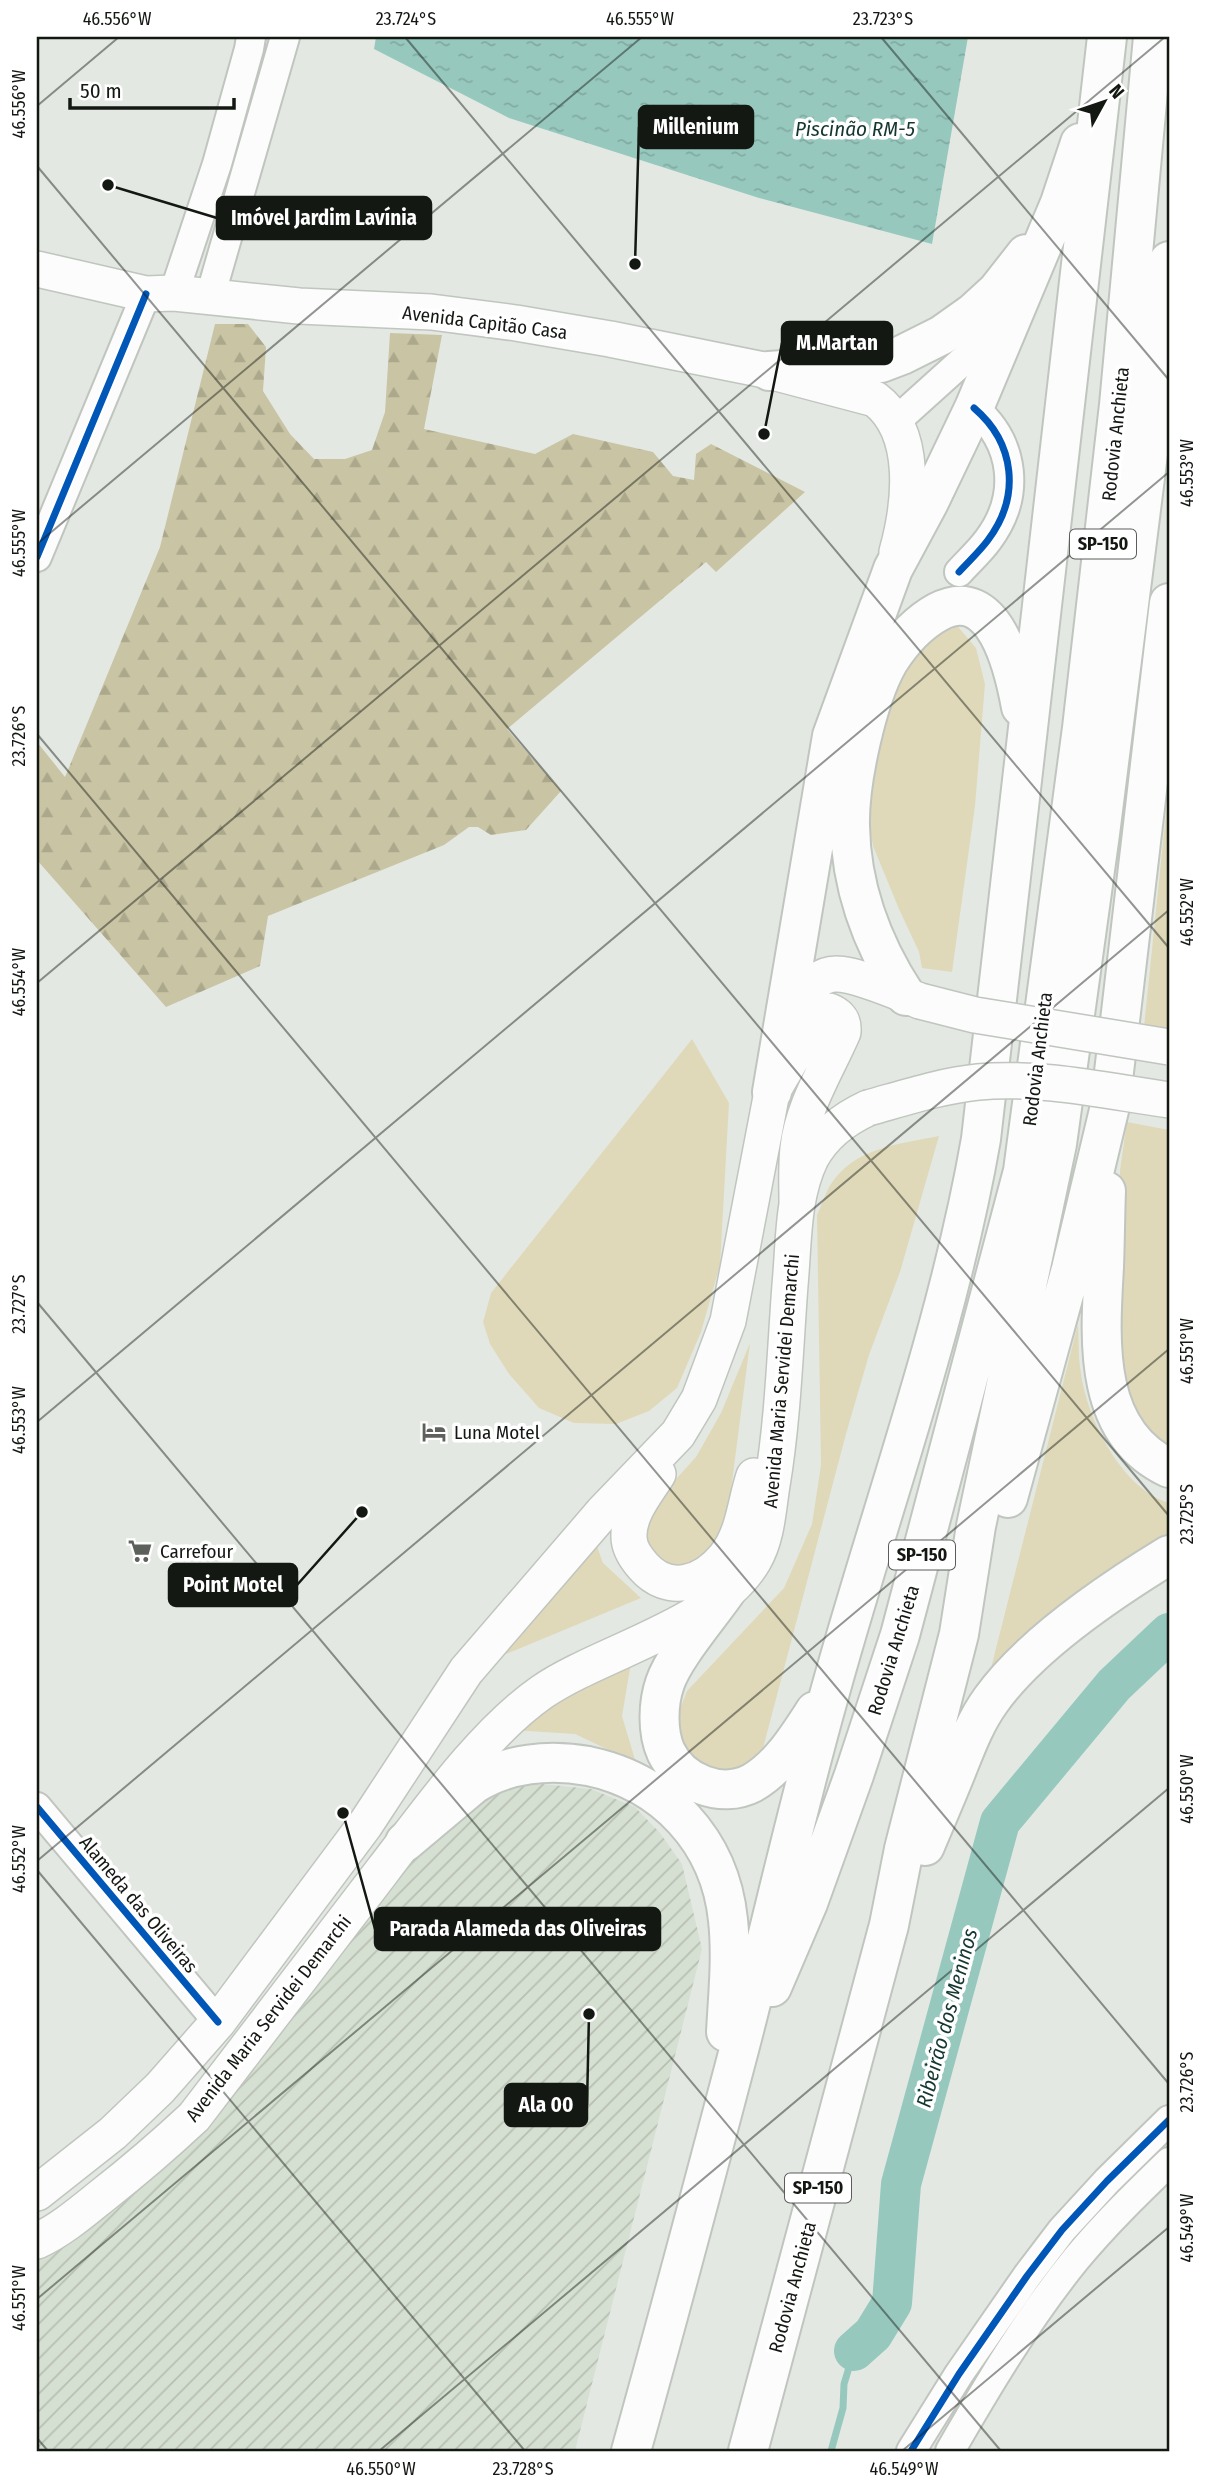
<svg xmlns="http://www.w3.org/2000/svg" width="1206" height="2488" viewBox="0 0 1206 2488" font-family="'Fira Sans Condensed',sans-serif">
<defs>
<pattern id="industrial-furrows" width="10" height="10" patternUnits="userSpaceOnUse" patternTransform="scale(1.75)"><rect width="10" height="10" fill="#d6e0d2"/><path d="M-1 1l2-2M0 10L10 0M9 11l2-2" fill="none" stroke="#b7bfb3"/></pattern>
<pattern id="forest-firs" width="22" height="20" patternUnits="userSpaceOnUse" patternTransform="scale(1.75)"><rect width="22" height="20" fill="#c9c4a4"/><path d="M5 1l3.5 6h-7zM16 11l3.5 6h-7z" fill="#aca88c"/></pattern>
<pattern id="water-ripples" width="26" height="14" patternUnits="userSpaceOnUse" patternTransform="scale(1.75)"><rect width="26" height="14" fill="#97c8be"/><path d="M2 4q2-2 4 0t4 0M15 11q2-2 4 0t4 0" fill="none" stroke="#81aba2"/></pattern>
</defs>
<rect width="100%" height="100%" fill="#e3e9e2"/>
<path fill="url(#industrial-furrows)" d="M533,1783l58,6 44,18 25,26 22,31 20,85 -127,502h-538v-193l39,-21 315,-369 89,-75z"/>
<path fill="#dfd9b9" d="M954,622l22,26 9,36 -10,122 -23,166 -30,-4 -3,-16 -20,-43 -26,-63 -11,-62 45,-137z
M1169,784v247l-25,-4z
M692,1039l37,64 -9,162 -19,67 -24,56 -28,23 -33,13 -42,-1 -35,-15 -30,-34 -19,-30 -7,-22 8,-29z
M1127,1122l42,8v329l-25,-24 -17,-43 -8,-57 1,-165z
M939,1136l-39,136 -31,83 -23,79 -84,318 -7,10 -35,14 -30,-17 -9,-23 -3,-22 9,-23 97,-103 28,-64 9,-59 -4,-250c5,-10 8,-22 14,-31 24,-37 69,-40 108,-48z
M1078,1324c1,16 0,33 3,49 6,46 41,116 88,130v44l-182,137z
M750,1343l-25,193 -29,40 -44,-14 -10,-34 6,-18 48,-53 25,-44z
M594,1538l9,25 38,35 -152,63z
M631,1663l-9,53 14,47 -61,-29 -63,-4 76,-51z"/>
<path fill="url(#forest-firs)" d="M215,324h33l18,23 -3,44 27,43 24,25h31l27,-9 13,-38 5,-79 52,2 -18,94 111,25 38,-20 80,18 20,24 21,4 2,-26 15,-10 94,48 -89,80 -10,-10 -199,167 54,62 -35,39 -35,5 -13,-8h-9l-25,18 -176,71 -8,50 -94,41 -129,-147v-118l28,35 95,-230z"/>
<path fill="url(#water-ripples)" d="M376,37h592l-36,207 -173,-46 -250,-80 -135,-69z"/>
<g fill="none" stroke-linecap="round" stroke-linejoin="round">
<path stroke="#97c8be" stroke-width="7" d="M831,2451l12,-43 1,-24 10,-33"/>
<path stroke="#97c8be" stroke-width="40" d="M854,2351l19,-17 19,-31 9,-119 99,-362 114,-137 55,-52"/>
<g stroke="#c0c5bf" stroke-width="32">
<path id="minor" d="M174,293l43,-129 32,-115 2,-12
M210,297l75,-260
M895,422l112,-101
M37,557l109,-263
M959,572c10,-11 21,-21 29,-32 33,-44 27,-97 -14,-132
M37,1807l181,215
M911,2451l48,-77 68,-98 35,-46 45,-49 62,-61
M950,2451c38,-66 78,-133 126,-192 29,-35 61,-66 93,-97"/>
</g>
<g stroke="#c0c5bf" stroke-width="38">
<path id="major" d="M37,269l109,25 28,-1 125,13 132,6 85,11 94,16 159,32 106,28c44,33 35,106 22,153
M796,1031c2,-10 3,-23 7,-32 5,-14 19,-25 33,-25 21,0 64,19 84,27
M658,1474c-12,19 -30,40 -29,63 0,11 7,21 14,29 25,29 60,18 82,-9 19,-23 20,-55 29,-81
M37,2193l76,-60 47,-45 58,-66 147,-197 101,-154 137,-159 75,-78 21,-35 29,-78 44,-229 34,-58 23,-23c10,4 15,10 14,21 -16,37 -41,76 -45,116 -2,18 -1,37 -1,54
M37,2241c24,-11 46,-30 66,-46 32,-25 62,-51 91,-78 63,-82 126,-165 189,-247 44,-57 100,-137 159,-178 60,-41 175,-67 212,-132 13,-22 14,-50 18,-75 11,-66 13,-133 18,-200 4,-42 2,-88 21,-127 13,-24 33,-39 57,-50"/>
</g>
<g stroke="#c0c5bf" stroke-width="42">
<path id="highway" d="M769,371l112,-8 21,-8 40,-20 31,-22 24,-22 29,-37
M906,996c-34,-52 -55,-107 -56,-170 -1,-44 17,-127 39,-165 12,-19 29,-38 49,-49 57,-30 76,57 83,95
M772,1092l60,-356 61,-167 36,-67 45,-94 86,-205 20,-60
M1106,1191c-1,26 -1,51 -2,76 -4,71 -12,165 65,201
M1008,1498l63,-229 39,-163 59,-503
M727,1590c-17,25 -53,66 -62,93 -7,20 -8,49 1,69 15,31 55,47 86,31 28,-16 46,-46 63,-72
M405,1842l69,-58c33,-21 76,-25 114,-18 77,16 132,75 140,154 4,37 0,75 -2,112
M925,1846c10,-24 21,-49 31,-74 10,-25 19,-50 35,-72 40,-56 119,-109 178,-145
M772,1987l36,-84 46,-128 46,-140 123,-464 59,-443 37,-323 34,-368
M631,2451c38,-136 74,-272 110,-409 30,-116 56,-234 89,-350 51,-185 118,-364 151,-553l126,-1102
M748,2451l141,-526 15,-76 55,-215 17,-108 81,-382 43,-310 62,-491 7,-82"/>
</g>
<use href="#minor" stroke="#fbfcfb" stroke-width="28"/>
<use href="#major" stroke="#fbfcfb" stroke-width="35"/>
<use href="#highway" stroke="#fbfcfb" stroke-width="38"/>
<g stroke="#c0c5bf" stroke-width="38" stroke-linecap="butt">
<path id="major-bridge" d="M920,1001l55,14 194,32
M868,1108c36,-10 72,-22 110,-26 63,-6 128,9 191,18"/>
</g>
<use href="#major-bridge" stroke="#fbfcfb" stroke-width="35"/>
<g stroke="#fff" stroke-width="11">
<path id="cycleway" d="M37,557l109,-263
M959,572c10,-11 21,-21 29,-32 33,-44 27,-97 -14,-132
M37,1807l181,215
M911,2451l48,-77 68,-98 35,-46 45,-49 62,-61"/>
</g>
<use href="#cycleway" stroke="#0057b8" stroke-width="7"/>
</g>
<path fill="none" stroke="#141813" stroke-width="2" stroke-opacity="0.45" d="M405,37l764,911M881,37l288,343M37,106l82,-69M37,166l1132,1350M37,544l605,-507M37,734l1132,1350M37,983l1128,-946M37,1302l964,1149M37,1422l1132,-950M37,1861l1132,-951M37,1870l488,581M37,2299l1132,-950M37,2438l11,13M379,2451l790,-663M902,2451l267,-224"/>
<defs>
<g id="hotel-bare" transform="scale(1.89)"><path d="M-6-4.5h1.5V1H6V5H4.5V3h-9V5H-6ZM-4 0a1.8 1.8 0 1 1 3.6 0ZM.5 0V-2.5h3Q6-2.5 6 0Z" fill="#5c615b" stroke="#fff" stroke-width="2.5" paint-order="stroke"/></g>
<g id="supermarket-bare" transform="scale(1.89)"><path d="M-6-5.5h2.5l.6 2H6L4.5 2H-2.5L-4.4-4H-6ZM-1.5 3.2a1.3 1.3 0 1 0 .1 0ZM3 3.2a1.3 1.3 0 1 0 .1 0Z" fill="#5c615b" stroke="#fff" stroke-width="2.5" paint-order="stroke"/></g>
</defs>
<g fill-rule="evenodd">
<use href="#hotel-bare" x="434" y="1432"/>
<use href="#supermarket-bare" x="140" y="1551"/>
</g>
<g text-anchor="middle" stroke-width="7" stroke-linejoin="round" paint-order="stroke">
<g fill="#fff" stroke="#5a5d5a" stroke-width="2">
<rect x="1070" y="529.5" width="66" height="29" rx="5"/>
<rect x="889" y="1540.5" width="66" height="29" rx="5"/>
<rect x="785" y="2173.5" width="66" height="29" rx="5"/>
</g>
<g font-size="18" font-weight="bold" fill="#141813">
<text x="1103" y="550">SP-150</text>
<text x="922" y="1561">SP-150</text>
<text x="818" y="2194">SP-150</text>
</g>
<g font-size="19" fill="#141813" stroke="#fff">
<text transform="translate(485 322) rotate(7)" y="7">Avenida Capitão Casa</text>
<text transform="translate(1115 434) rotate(-84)" y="7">Rodovia Anchieta</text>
<text transform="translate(1037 1059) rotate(-83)" y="7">Rodovia Anchieta</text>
<text transform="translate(781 1381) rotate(-85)" y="7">Avenida Maria Servidei Demarchi</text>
<text transform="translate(893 1650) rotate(-73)" y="7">Rodovia Anchieta</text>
<text transform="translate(139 1904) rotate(50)" y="7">Alameda das Oliveiras</text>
<text transform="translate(268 2018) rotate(-52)" y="7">Avenida Maria Servidei Demarchi</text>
<text transform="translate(792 2287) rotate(-75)" y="7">Rodovia Anchieta</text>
</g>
<g font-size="19" fill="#141813" stroke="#fff" text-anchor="start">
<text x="454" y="1439">Luna Motel</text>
<text x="160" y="1558">Carrefour</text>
</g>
<g font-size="21" font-style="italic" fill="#153731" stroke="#fff">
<text x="855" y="136">Piscinão RM-5</text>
<text transform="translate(947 2018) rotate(-75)" y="7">Ribeirão dos Meninos</text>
</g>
</g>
<path fill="none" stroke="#141813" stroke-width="2.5" d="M635 264L639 127M108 185L217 218M764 434L782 343M362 1512L297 1585M343 1813L375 1929M589 2014L587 2105"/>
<g fill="#141813" stroke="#fff" stroke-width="2.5">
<circle cx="635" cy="264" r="7"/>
<circle cx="108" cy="185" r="7"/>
<circle cx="764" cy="434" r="7"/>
<circle cx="362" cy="1512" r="7"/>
<circle cx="343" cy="1813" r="7"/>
<circle cx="589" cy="2014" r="7"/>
</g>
<g fill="#141813" stroke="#141813" stroke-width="2.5">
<rect x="639" y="106" width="114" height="42" rx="7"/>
<rect x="217" y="197" width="214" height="42" rx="7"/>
<rect x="782" y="322" width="110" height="42" rx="7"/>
<rect x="169" y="1564" width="128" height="42" rx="7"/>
<rect x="375" y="1908" width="285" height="42" rx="7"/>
<rect x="505" y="2084" width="82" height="42" rx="7"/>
</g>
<g font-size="21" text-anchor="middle" font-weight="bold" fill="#fff">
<text x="696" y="134">Millenium</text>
<text x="324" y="225">Imóvel Jardim Lavínia</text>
<text x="837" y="350">M.Martan</text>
<text x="233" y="1592">Point Motel</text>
<text x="518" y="1936">Parada Alameda das Oliveiras</text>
<text x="546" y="2112">Ala 00</text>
</g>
<rect width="1206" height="2488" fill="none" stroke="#ffffff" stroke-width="77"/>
<g transform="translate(1104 102) rotate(50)" stroke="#ffffff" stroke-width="5" paint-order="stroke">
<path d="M0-5L12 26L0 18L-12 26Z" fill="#141813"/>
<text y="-10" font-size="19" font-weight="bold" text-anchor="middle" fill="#141813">N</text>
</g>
<path d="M70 98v10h164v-10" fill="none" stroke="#141813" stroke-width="3.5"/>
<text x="80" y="98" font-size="21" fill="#141813" stroke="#ffffff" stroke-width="5" paint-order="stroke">50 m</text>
<rect x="38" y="38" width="1130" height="2412" fill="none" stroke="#141813" stroke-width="2.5"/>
<g font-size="18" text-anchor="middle" fill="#141813">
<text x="117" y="25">46.556°W</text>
<text x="406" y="25">23.724°S</text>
<text x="640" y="25">46.555°W</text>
<text x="883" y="25">23.723°S</text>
<text transform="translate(19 104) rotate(-90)" y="6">46.556°W</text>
<text transform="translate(1187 473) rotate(-90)" y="6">46.553°W</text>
<text transform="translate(19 543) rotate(-90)" y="6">46.555°W</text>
<text transform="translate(19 736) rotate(-90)" y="6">23.726°S</text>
<text transform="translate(1187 912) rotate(-90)" y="6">46.552°W</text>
<text transform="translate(19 982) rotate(-90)" y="6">46.554°W</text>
<text transform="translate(19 1304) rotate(-90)" y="6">23.727°S</text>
<text transform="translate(1187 1351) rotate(-90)" y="6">46.551°W</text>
<text transform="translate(19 1420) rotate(-90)" y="6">46.553°W</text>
<text transform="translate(1187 1514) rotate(-90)" y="6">23.725°S</text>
<text transform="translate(1187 1789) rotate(-90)" y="6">46.550°W</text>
<text transform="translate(19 1859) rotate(-90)" y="6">46.552°W</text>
<text transform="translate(1187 2082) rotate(-90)" y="6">23.726°S</text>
<text transform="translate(1187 2228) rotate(-90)" y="6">46.549°W</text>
<text transform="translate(19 2298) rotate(-90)" y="6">46.551°W</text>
<text x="381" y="2475">46.550°W</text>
<text x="523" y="2475">23.728°S</text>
<text x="904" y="2475">46.549°W</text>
</g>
</svg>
